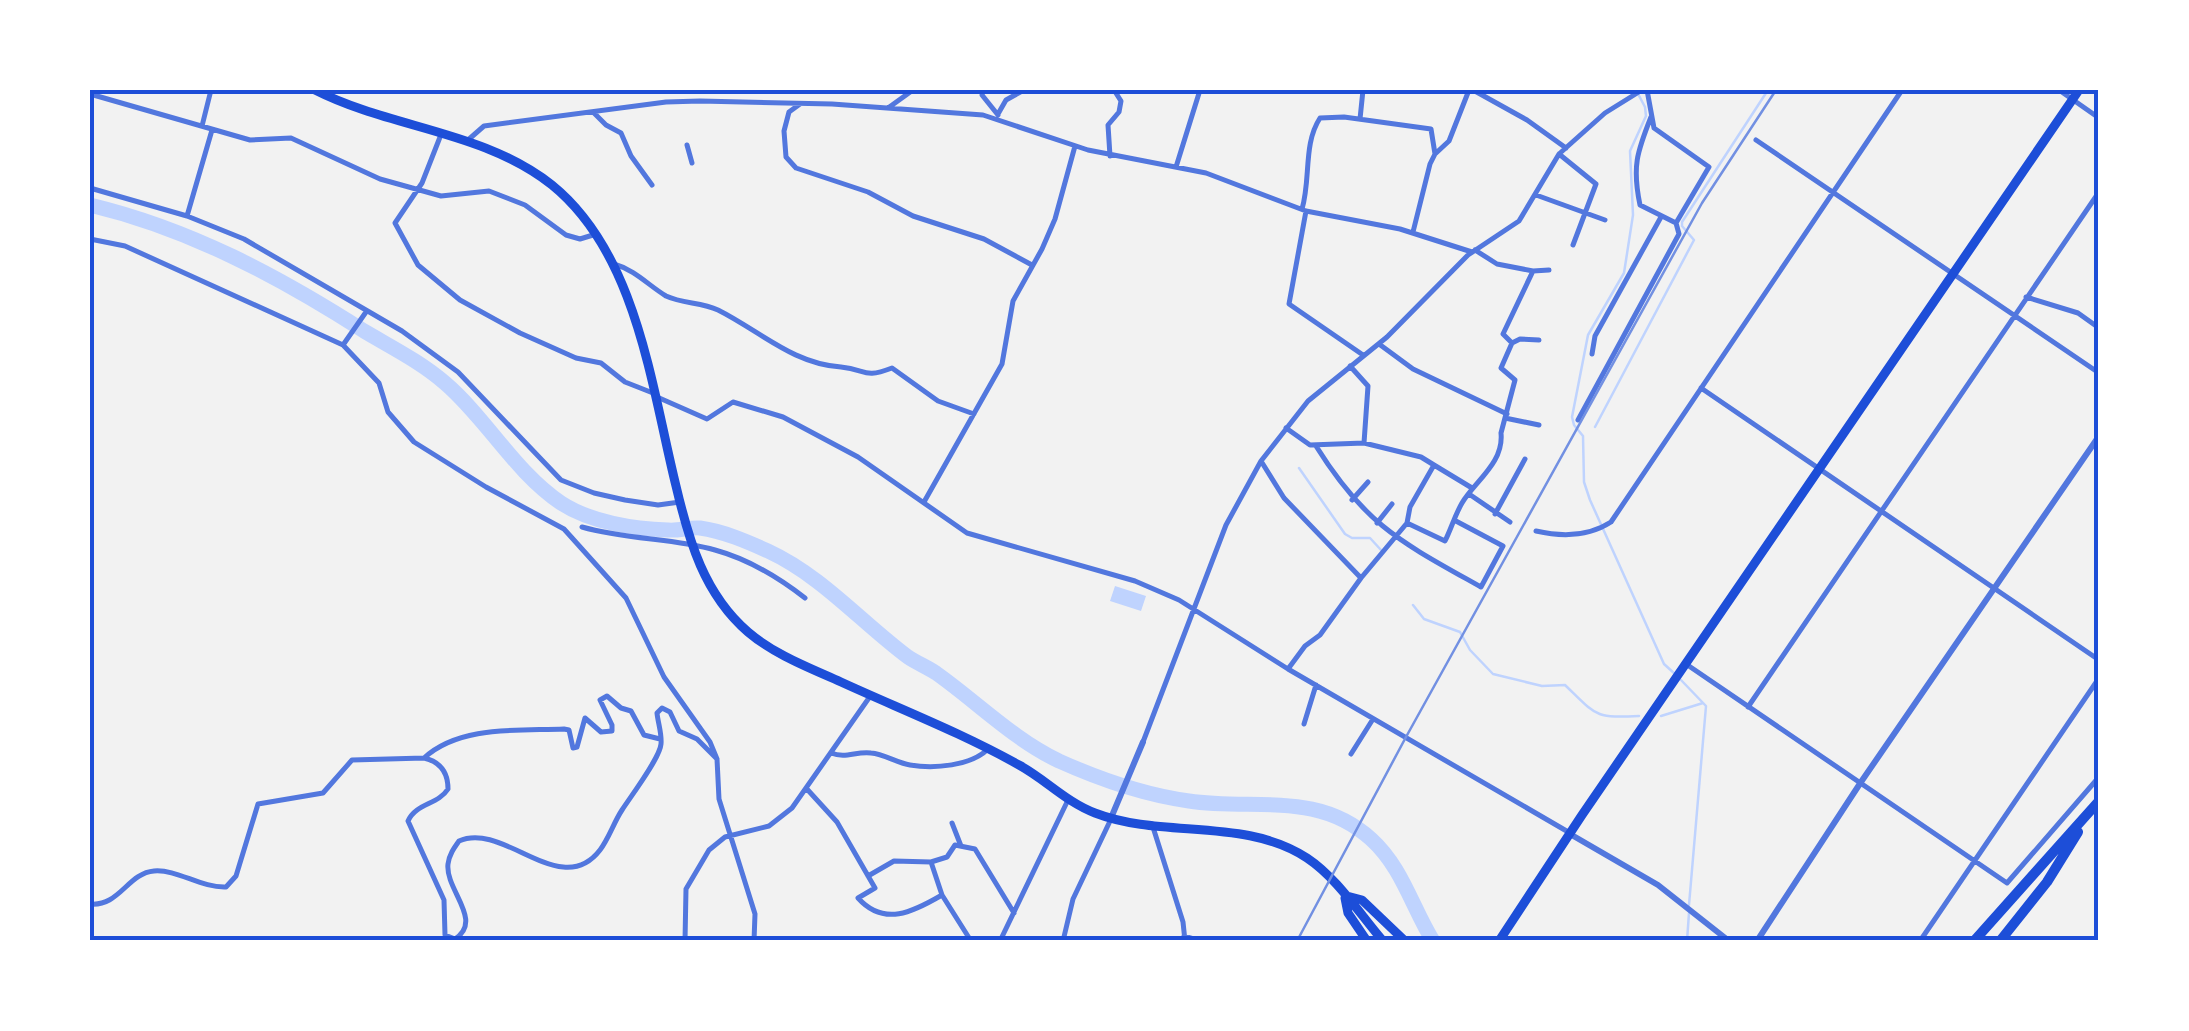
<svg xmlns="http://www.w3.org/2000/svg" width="2189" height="1031" viewBox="0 0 2189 1031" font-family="Mulish,sans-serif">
<rect width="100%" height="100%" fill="#f2f2f2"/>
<path fill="#bfd3fe" d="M1115,586l31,10 -5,15 -31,-10z"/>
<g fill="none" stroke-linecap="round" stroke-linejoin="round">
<path stroke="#bfd3fe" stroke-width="2.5" d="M1636,90l9,17 1,9 -16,35 3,64 -9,58 -36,62 -16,82 2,8 9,11 1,46 6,18 74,164 11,10
M1595,427l99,-187 -12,-14v-4l86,-132
M1299,468l46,66 7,4h18l11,12
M1413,605l11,14 36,13 10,18 23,24 49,12 23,-1c32,31 29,33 74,31
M1681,680l25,26 -17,199
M1661,716l42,-13
M1687,941l2,-28"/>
<path stroke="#bfd3fe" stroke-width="15" d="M90,205c100,24 188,71 274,126 27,16 57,31 81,52 42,36 69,88 116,120 29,19 73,26 107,27 11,1 22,-3 32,-2 23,3 48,14 68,23 54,25 93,71 140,106 9,6 19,10 28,16 41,29 77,66 123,88 40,18 86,34 130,40 65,10 128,-11 182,38 31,28 41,68 62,102"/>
<path stroke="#5277de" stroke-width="5" d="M983,90l-1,5 16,20
M1473,90l54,30 39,28
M2059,90l40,28
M90,94l160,46 41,-2 89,41 61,17 48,-5 36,14 41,30 14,4 13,-4
M800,104l-11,8 -5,19 2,26 10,11 72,24 45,24 71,23 48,26
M888,108l25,-18
M593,112l13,13 15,8 10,23 21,29
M998,114l8,-14 18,-10
M1651,117c-14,35 -19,50 -11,88l36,18
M1360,119l3,-29
M202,126l9,-36
M442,132l-20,51 -27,40 23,42 42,35 60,33 56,25 25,5 24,19 28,11
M468,140l16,-14 182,-24 34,-1 132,3 151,11 105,35 118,23 100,38 94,18 72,23
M1756,140l343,233
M687,145l5,18
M1559,154l37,30 -23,61
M1110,156l-2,-31 11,-13 2,-11 -7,-11
M1176,167l24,-77
M90,188l97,28 57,23 158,92 56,41 103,108 33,13 31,7 33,5 22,-3
M1536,195l69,25
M1302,209c9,-30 1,-65 18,-91l24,-1 87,12 4,25
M1306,211l-17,93 74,51
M187,216l25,-86
M1413,232l17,-68 5,-10 14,-13 20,-51
M90,239l35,7 218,99 23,-33
M614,264c21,6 34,21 52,32 17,8 35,6 52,14 42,21 75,54 123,57 27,3 22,12 51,1l46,33 36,13
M1533,271l16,-1
M2026,297l52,16 21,15
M1512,343l8,-4 19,1
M1379,344l34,25 94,45
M343,345l36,38 9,29 26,30 72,45 78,42 62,69 38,79 46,65 7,17 2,40 36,115 -1,27
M1592,354l3,-18 66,-119
M1350,366l18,20 -4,57 57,14 13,8 -24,42 -3,16 -46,55
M1701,388l398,272
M657,397l50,22 26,-17 50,15 75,40 109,76 168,48 44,19 109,69 282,164
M1505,418l34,7
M1578,420l101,-186 -3,-11 33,-56 -55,-39 -7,-38
M1286,428l24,17 54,-2
M1316,446c50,80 85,96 165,141l22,-41 -49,-26
M1261,461l23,37 77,80 -41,57 -15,11 -17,23
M1434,465l38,23
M1469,494l41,28
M1352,500l16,-18
M924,502l78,-138 11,-63 29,-52 13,-30 20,-73
M1495,514l30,-55
M1377,523l15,-19
M1407,523l38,18c6,-12 10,-26 17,-38 13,-22 42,-40 39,-70l14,-53 -14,-12 11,-25 -9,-9 30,-63 -36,-7 -22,-14
M582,527c45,13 92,11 133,23 33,9 63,27 90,48
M1536,531c26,6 52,6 75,-9l291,-432
M1686,664l321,219 92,-106
M1748,707l351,-515
M1304,724l12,-39
M1143,742l83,-217 35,-64 47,-60 79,-64 81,-82 51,-34 40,-67 46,-41 37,-23
M831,753c15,6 25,-2 40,0 13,1 26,10 39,12 24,4 61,1 78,-16
M1351,754l22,-35
M424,758c36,-33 95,-27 140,-29l5,1 4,18 4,-1 8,-29 16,14 11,-1v-6l-12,-25 7,-4 14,12 10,3 13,24 16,4
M806,788l31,34 38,66 -17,10c26,29 55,14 84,-3
M952,823l9,23
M1152,824l31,98 2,19
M931,862l16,-5 8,-12 20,4 39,64
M868,876l26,-15 37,1 11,33 29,46
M90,904c29,3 38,-31 64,-33 23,-2 47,17 72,16l10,-11 22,-72 65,-11 29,-33 72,-2c17,4 24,15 24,31 -10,16 -32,14 -40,32l36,79 1,35 10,4c29,-19 -10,-49 -7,-75 1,-9 6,-16 11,-23 45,-20 102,60 141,9 9,-12 14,-28 22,-40 9,-14 38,-52 39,-66 1,-10 -3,-21 -4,-31l5,-5 8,4 9,19 18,8 20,20
M1184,936l16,5
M685,941l1,-52 23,-39 16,-13 44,-11 23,-18 79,-113
M1000,941l68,-141
M1063,941l10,-42 38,-80
M1920,941l179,-263"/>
<path stroke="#5277de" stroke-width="6" d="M1111,818l32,-76
M1570,834l88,51 71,56
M1757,941l104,-159 238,-346"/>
<path stroke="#1d4ed8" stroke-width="9" d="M315,90c77,39 167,40 237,95 85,69 99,200 124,301 13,55 28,108 72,146 27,23 62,36 93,50 59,27 121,51 178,83 26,14 47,37 76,48 67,26 150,4 212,45 30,20 52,55 76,83
M1347,896l15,4 43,41
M1345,898l3,15 19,28"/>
<path stroke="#1d4ed8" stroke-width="9" d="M1499,941l83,-126 497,-725"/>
<path stroke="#1d4ed8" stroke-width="10" d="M1974,941l125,-140
M2000,941l47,-59 31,-50"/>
<path stroke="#7290e2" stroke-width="2.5" d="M1297,941l109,-204 296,-534 74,-113"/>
</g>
<rect width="2189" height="1031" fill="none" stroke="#ffffff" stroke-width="185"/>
<rect x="92" y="92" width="2004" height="846" fill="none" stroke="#1d4ed8" stroke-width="4"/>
</svg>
